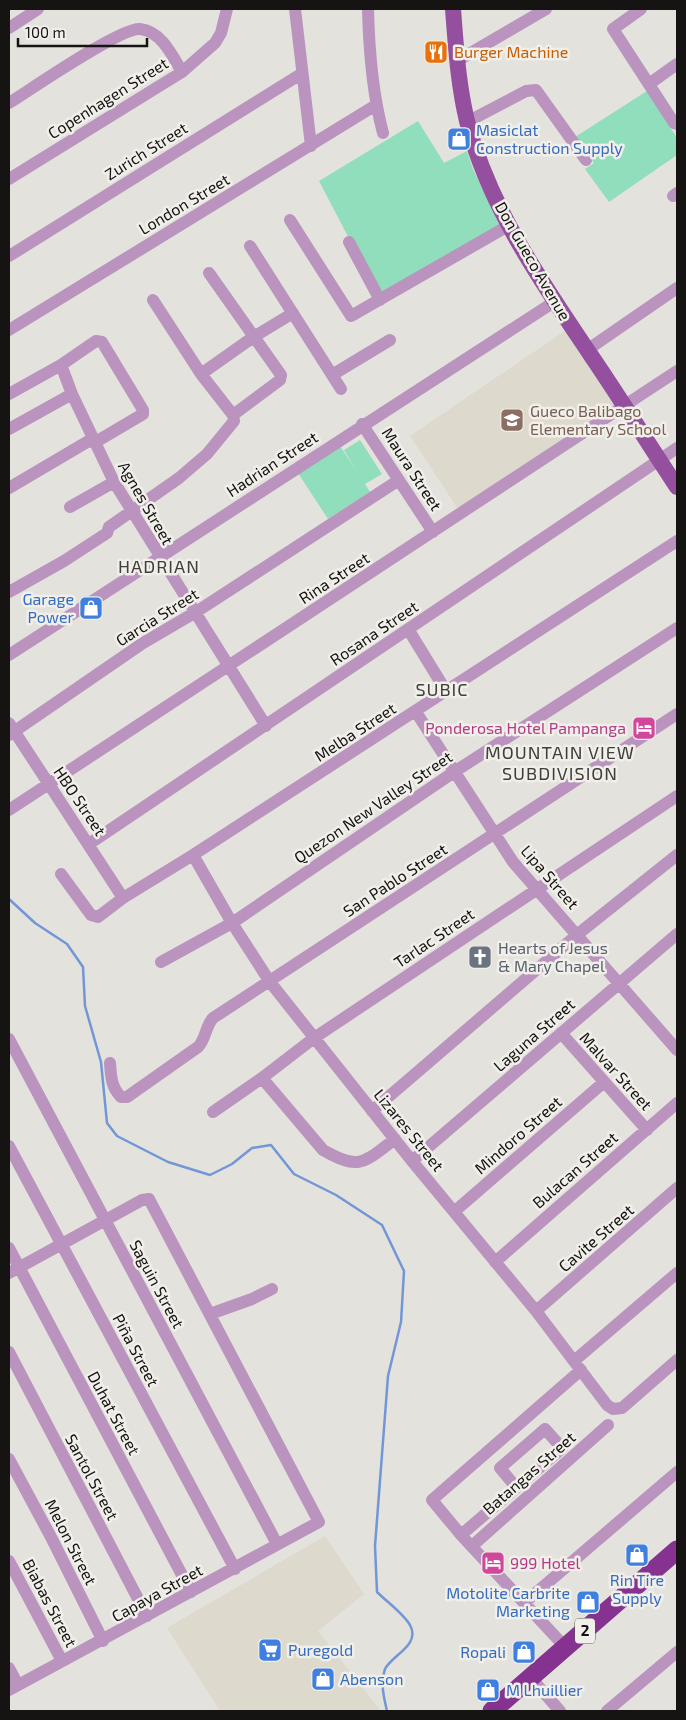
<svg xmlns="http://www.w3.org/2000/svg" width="686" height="1720" viewBox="0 0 686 1720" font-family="'Exo 2',sans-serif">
<rect width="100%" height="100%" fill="#e4e2dd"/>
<path fill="#ddd9cc" d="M566,330l49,74 -157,105 -48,-73z
M325,1536l39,58 -46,37 63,80h-161l-53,-83z"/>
<path fill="#90debb" d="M647,91l30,47v17l-68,47 -24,-33 9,-6 -19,-26z
M418,121l26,42 23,-12 6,18 27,57 -122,68 -59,-113z
M360,440l22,34 -17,10 5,8 -42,27 -30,-46 42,-27 16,24 -12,-20z"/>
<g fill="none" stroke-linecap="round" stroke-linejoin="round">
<path stroke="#7396d7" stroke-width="2.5" d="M9,899l26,24 32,21 16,23 2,39 16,56 6,61 10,13 51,26 42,13 22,-11 20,-16 19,-3 23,29 42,21 46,30 22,46 -3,51 -13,54 -13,170 2,46c10,10 26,21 33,33 11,20 -18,30 -25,44 -5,14 -1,29 2,42"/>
<path stroke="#ba94bf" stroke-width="12" d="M295,9l16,137
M368,9c1,42 4,83 15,124
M641,9l-28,20 61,94 3,1
M9,28l29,-19
M457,61l89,-52
M649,84l28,-20
M9,103c21,-13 112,-76 131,-74 21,2 32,26 42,43
M467,122l59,-31 10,-1 50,70
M9,179l173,-107 33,-29 6,-10 6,-24
M673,196l4,-3
M290,220l61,96 157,-90
M349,242l31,58
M250,246l91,143
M9,256l292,-182
M209,273l72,102 -1,5 -47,35
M9,330l367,-225
M587,350l90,-62
M61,365l11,29 42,88 152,244
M201,374l51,-36 41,-25
M332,375l58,-35
M9,394l52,-29 35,-24 6,1 41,68v4l-49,29
M362,424l71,108
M9,429l63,-35
M9,488l83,-49
M70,507l44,-25
M9,592l55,-31 43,-28 2,-6 70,-49 28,-24 27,-33 -1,-6 -32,-41 -48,-74
M408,629l38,62
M9,655l545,-353
M416,712l97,150 164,188
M9,723l114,175
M9,735l134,-92 53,-31 203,-132
M9,810l668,-439
M89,844l588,-396
M193,855l39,68 38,59 142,179 124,150 71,94 6,4 9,-1 55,-48
M61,874l30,41 7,2 25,-19 70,-43 484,-314
M161,962l71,-39 222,-151 223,-144
M561,1033l86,97
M9,1039l268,505
M110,1063c1,13 1,24 11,34h6l71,-50c8,-8 7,-20 15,-29l464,-304
M262,1078l61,72c37,21 40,13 72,-11
M372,1111l206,-177 99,-79
M213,1112l49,-34 52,-40 363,-242
M9,1146l226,423
M412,1161l265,-227
M455,1211l148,-128
M9,1248l182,344
M495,1262l182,-159
M9,1273l133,-73 7,-1 170,323 -310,168
M536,1311l141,-123
M210,1314l42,-15 20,-10
M9,1352l138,264
M574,1361l103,-88
M9,1459l43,80 51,102
M461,1535l98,-84 3,-3 -17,-19 -45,39 16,19
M472,1546l136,-121
M9,1561l53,100
M524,1603l153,-131
M566,1648l-105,-113 -29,-35 149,-130
M9,1668l9,17
M531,1678l29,33
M607,1711l70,-59"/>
<path stroke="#944f9e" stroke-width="16" d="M453,9c3,38 5,75 14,112 22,86 74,160 123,233 30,44 58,89 87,133"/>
<path stroke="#853291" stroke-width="19" d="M492,1711l185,-161"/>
</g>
<defs>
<g id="restaurant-square" transform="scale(1.25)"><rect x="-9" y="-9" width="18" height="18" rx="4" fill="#e8710a" stroke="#f1efea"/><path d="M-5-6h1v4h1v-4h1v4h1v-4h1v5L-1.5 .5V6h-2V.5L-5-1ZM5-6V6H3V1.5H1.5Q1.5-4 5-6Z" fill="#fff"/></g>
<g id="shop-square" transform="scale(1.25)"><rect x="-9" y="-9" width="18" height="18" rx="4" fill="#3f7fe0" stroke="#f1efea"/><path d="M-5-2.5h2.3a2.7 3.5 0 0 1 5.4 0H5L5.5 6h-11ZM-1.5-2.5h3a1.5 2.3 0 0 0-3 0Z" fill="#fff"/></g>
<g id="school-square" transform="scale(1.25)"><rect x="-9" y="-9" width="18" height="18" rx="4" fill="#8d6e63" stroke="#f1efea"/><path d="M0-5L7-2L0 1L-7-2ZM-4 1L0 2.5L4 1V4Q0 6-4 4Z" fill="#fff"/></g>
<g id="hotel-square" transform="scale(1.25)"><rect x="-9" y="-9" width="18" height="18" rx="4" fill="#d1479c" stroke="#f1efea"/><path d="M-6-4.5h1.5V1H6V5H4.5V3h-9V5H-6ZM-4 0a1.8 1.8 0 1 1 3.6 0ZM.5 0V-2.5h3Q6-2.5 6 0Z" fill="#fff"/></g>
<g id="church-square" transform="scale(1.25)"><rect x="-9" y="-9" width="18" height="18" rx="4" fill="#6b7280" stroke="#f1efea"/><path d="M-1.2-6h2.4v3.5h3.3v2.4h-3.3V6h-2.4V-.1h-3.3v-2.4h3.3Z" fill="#fff"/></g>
<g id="supermarket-square" transform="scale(1.25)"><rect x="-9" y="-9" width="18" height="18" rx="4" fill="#3f7fe0" stroke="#f1efea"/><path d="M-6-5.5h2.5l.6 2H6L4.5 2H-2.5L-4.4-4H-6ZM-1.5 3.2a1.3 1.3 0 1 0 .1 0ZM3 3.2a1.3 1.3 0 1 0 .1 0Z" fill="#fff"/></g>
</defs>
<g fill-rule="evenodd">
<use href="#restaurant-square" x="436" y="52"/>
<use href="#shop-square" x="459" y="139"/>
<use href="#school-square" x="512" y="420"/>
<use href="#shop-square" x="91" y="608"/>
<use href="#hotel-square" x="644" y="728"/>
<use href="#church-square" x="480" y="957"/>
<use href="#shop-square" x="637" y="1555"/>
<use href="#hotel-square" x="493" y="1563"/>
<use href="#shop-square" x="588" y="1602"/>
<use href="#supermarket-square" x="270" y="1650"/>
<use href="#shop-square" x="524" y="1652"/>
<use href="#shop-square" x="323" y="1679"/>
<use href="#shop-square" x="488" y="1690"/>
</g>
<g text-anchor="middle" stroke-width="5" stroke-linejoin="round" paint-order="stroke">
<rect fill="#f1efea" stroke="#575653" stroke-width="1" x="575" y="1618.5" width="20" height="25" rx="4"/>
<g font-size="15" font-weight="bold" fill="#151412">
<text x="585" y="1636">2</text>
</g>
<g font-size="16" fill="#c56008" stroke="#f1efea" text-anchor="start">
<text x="454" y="58">Burger Machine</text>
</g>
<g font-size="16" fill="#151412" stroke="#f1efea">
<text transform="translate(108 98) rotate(-32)" y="6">Copenhagen Street</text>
<text transform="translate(146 151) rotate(-32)" y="6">Zurich Street</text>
<text transform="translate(184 204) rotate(-31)" y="6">London Street</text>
<text transform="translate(533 261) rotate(60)" y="6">Don Gueco Avenue</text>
<text transform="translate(272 464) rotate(-33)" y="6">Hadrian Street</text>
<text transform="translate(412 469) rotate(57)" y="6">Maura Street</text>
<text transform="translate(146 503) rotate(60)" y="6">Agnes Street</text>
<text transform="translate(334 578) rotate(-33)" y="6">Rina Street</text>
<text transform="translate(157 617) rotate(-32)" y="6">Garcia Street</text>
<text transform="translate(374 633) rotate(-34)" y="6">Rosana Street</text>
<text transform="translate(355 732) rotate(-33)" y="6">Melba Street</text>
<text transform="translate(80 801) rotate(56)" y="6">HBO Street</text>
<text transform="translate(373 807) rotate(-34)" y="6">Quezon New Valley Street</text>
<text transform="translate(550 877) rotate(49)" y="6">Lipa Street</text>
<text transform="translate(395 880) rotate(-33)" y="6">San Pablo Street</text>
<text transform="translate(434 938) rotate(-34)" y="6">Tarlac Street</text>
<text transform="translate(534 1035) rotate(-41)" y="6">Laguna Street</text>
<text transform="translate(616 1071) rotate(48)" y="6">Malvar Street</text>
<text transform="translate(409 1130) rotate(51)" y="6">Lizares Street</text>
<text transform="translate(518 1135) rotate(-41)" y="6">Mindoro Street</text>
<text transform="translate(575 1170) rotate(-41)" y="6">Bulacan Street</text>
<text transform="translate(596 1238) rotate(-41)" y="6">Cavite Street</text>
<text transform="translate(157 1284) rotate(62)" y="6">Saguin Street</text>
<text transform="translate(136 1350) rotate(62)" y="6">Piña Street</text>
<text transform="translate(114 1413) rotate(62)" y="6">Duhat Street</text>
<text transform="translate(529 1473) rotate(-41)" y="6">Batangas Street</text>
<text transform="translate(92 1477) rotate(62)" y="6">Santol Street</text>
<text transform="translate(71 1542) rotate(63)" y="6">Melon Street</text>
<text transform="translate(157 1593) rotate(-29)" y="6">Capaya Street</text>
<text transform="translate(50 1603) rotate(62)" y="6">Biabas Street</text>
</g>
<g font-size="16" fill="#366cbe" stroke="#f1efea" text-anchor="start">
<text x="476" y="136">Masiclat<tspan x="476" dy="18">Construction Supply</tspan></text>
<text x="74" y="605" text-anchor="end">Garage<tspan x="74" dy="18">Power</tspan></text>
<text x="637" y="1586" text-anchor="middle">Rin Tire<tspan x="637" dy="18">Supply</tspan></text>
<text x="570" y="1599" text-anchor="end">Motolite Carbrite<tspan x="570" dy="18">Marketing</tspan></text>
<text x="288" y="1656">Puregold</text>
<text x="506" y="1658" text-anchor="end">Ropali</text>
<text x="340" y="1685">Abenson</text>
<text x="506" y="1696">M Lhuillier</text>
</g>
<g font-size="16" fill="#785e54" stroke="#f1efea" text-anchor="start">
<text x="530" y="417">Gueco Balibago<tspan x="530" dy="18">Elementary School</tspan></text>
</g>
<g font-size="16" fill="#b23c85" stroke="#f1efea" text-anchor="end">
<text x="626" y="734">Ponderosa Hotel Pampanga</text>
<text x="510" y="1569" text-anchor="start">999 Hotel</text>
</g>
<g font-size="16" fill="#5b616d" stroke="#f1efea" text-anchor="start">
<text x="498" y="954">Hearts of Jesus<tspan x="498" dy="18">&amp; Mary Chapel</tspan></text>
</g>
<g font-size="18" letter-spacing="1" fill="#403f3a" stroke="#f1efea">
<text x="159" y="573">HADRIAN</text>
<text x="442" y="696">SUBIC</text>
<text x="560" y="759">MOUNTAIN VIEW<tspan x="560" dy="21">SUBDIVISION</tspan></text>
</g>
</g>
<rect width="686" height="1720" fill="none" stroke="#151412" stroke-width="20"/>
<path d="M18 38v8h129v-8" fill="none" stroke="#151412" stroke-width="2.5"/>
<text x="25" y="38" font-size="15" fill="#151412" stroke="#f1efea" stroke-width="4" paint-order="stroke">100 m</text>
</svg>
